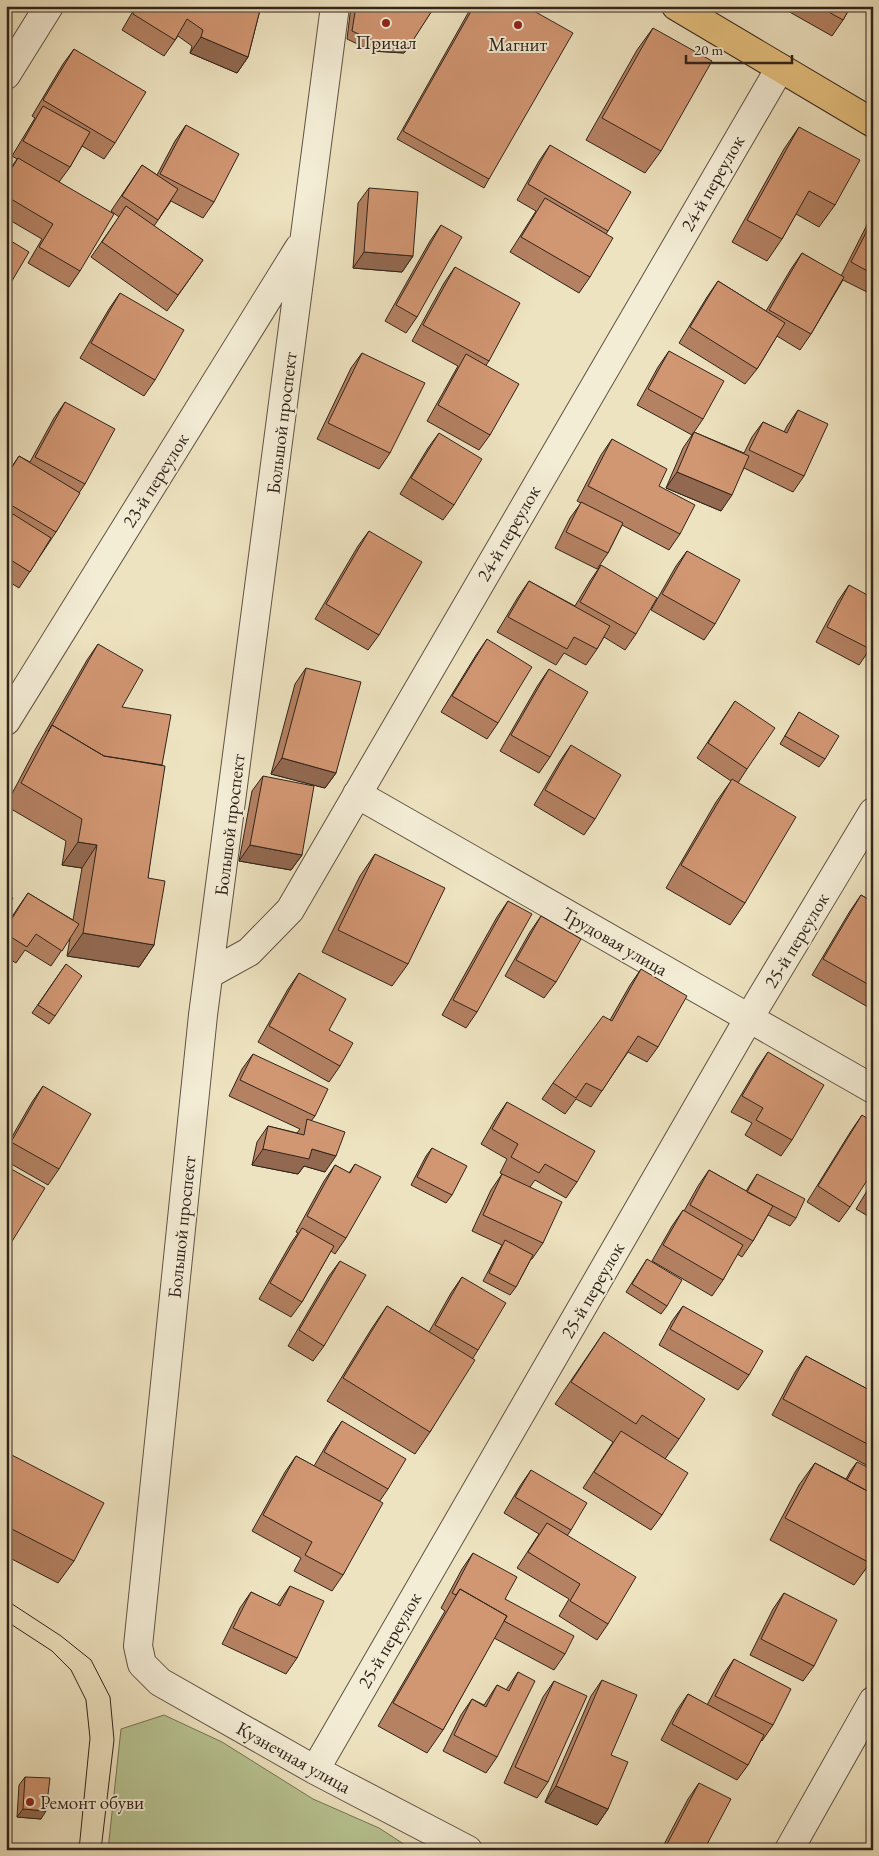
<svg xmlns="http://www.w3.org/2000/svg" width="879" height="1856" viewBox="0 0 879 1856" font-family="'EB Garamond',serif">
<rect width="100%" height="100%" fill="#eee3c0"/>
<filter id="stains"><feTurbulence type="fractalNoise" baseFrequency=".004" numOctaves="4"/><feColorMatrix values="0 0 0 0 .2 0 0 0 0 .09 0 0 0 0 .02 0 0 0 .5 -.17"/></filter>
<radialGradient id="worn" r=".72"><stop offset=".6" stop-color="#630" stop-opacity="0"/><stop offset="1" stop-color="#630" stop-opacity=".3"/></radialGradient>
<path fill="#b8c493" stroke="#747457" d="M164,1715l58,27 91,57 66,29 34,22h-305l13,-121z"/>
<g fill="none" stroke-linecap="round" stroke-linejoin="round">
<g stroke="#605344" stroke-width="30">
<path id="minor" d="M335,6l-132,1009 -65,631 4,18 18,18 155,88 153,80
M6,75l43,-69
M6,721l293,-473
M357,794l516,295
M209,974l40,-22 41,-42 490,-842
M315,1770l434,-752 124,-206
M789,1850l84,-149"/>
</g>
<g stroke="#30231b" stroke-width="30">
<path id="major" d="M676,6l197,117"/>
</g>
<use href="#minor" stroke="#f4edd6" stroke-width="28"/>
<use href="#major" stroke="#e7c280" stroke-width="28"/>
<path stroke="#30231b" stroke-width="1" d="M6,1600l55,36 30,24 19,37 4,43 -13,110
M6,1621l46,30 19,19 15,30 4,38 -11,112"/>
</g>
<path fill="#b48162" stroke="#30231b" d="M136,6h125l-13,51 -11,16 -47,-20 2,-7 -14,-10 -14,20 -42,-26z
M351,6h84l-31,47 -32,-2 -25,-12z
M472,6h53l-36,173 -5,9 -87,-49z
M779,6h72l-8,14 -11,16z
M653,28l8,123 -16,22 -59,-33 51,-90z
M74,49l41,94 -11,16 -22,-13 -12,21 -11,15 21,89 -11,16 -41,-24 14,-24 -36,-21v-43l11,-16 -5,-3 23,-38 -3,-2 31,-52z
M186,125l28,77 -11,16 -32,-17 -17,25 49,34 -36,51 -76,-54 28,-40 -8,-6 31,-46 15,10 18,-34z
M799,127l36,78 -16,22 -23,-13 -14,25 -15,22 -35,-19 52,-93z
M550,145l58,86 -2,3 -16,43 -11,16 -69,-41 26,-41 -19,-11 22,-39z
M369,188l44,68 -11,16 -49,-4 5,-65z
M873,213v82l-30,-15 -32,54 -11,16 -23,-14 -20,33 -12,15 -66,-41 28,-46 11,-16 48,30 25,-42 11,-16 39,23z
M441,225l-24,92 -11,16 -21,-12 45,-80z
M455,267l34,94 -3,4 4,70 -11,15 -52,-29 31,-55 -46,-25 32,-58z
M120,293l35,87 -11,16 -64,-38 29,-49z
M669,351l34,68 -11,16 -55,-30 21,-38z
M362,353l28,100 -11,16 -62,-30 34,-71z
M65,402l20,82 -6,9 -23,39 -37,56 -13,-8v-105l13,-19 11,6 24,-44z
M798,410l6,66 -11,16 -49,-24 -23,43 -55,-23 17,-40 11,-16 50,21 8,-16 11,-15 21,10 3,-6z
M439,433l15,72 -11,15 -43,-26 28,-46z
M612,439l47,47 21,48 -11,16 -47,-25 -14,28 -11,16 -42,-21 15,-30 11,-15 -4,-2 24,-46z
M369,531l10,104 -11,15 -53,-31 43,-73z
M687,551l28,73 -11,16 -53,-30 25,-44z
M601,565l35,69 -11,16 -21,-13 -7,12 -11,16 -22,-12 -8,12 -59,-33 21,-35 11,-16 46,25 15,-25z
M849,585l21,64 -11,16 -43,-23 22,-41z
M487,639l11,84 -11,16 -46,-27 35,-57z
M98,644l24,63 40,58 -14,113 6,67 -15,22 -72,-11 3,-18 -19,28 -26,-16 -9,13 -10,-6v-31l11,-17 11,-16 45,27 9,-52 -20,-3 4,-24 -60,-35v-1l30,-57 51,-88z
M306,668l30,105 -11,15 -54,-14 24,-90z
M549,669l1,88 -11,16 -39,-22 38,-66z
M735,701l12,68 -9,14 7,120 -15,22 -64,-37 50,-86 15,-21 -34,-23z
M799,712l26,47 -6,8 -39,-23z
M571,745l24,74 -11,16 -50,-30 26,-44z
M263,776l39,79 -11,15 -52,-9 13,-70z
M375,854l33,110 -16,22 -70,-34 38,-76z
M861,895l12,7v98l-5,7 -56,-32 38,-64z
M508,901l-31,111 -11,16 -24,-13 55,-98z
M541,916l15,66 -12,16 -39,-22 25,-44z
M66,964l-11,52 -6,8 -17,-11z
M641,969l17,78 -11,15 -19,-10 -37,55 -15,-8 -11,15 -23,-15 11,-16 57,-63 20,-35z
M299,973l30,57 11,36 -11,16 -71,-40 30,-53z
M768,1052l24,88 -11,16 -36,-21 7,-12 -21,-11 26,-44z
M253,1054l62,62 -4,5 14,51 -21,-6 -6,8 -46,-9 5,-23 11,-16 29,7 3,-4 -71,-33 13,-27z
M43,1086l16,83 -11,16 -42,-24v-14l26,-45z
M507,1102l70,80 -11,16 -31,-18 -5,7 13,56 -11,16h-1l-15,28 -6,8 -27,-14 19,-36 -30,-14 19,-41 11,-16 -2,-1 7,-14 -26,-15 15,-26z
M862,1115l-12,92 -11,15 -32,-20 44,-71z
M432,1148l20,47 -6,8 -35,-18 15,-29z
M355,1164l-9,74 -11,16 -4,-3 -29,51 -11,15 -32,-18 32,-56 7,-10 -2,-1 28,-51 11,-16 14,8z
M6,1166l5,77 -5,7z
M709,1170l37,21 11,-17 39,44 -6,8 -22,-11 -15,26 -11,16 -5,-3 -14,26 -11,16 -60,-35 20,-35 11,-16 1,1 14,-25z
M873,1181v38l-17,-10z
M647,1259l20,47 -6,8 -35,-22z
M340,1261l-16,85 -11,15 -25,-15 41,-70z
M462,1277l16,73 -5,8 -43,74 -15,22 -88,-53 45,-73 15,-22 42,26 22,-39z
M683,1306l66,69 -11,15 -79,-45 13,-24z
M604,1332l75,107 -14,20 -3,56 -11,15 -68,-42 30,-46 -58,-38z
M806,1356l67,36v71l-3,4 -98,-52 23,-43z
M342,1421l46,68 -9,13 -36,73 -11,16 -38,-20 7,-13 -49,-27 33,-59 11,-16 18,10 17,-29z
M6,1452l68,109 -16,22 -52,-27z
M857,1462l13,101 -16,22 -84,-45 29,-55 16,-22 31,16 5,-9z
M531,1470l40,60 -4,6 41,88 -11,16 -38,-24 10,-17 -52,-31 22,-34 -35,-21 16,-27z
M473,1553l32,46 60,55 -11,16 -60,-32 -51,92 -16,23 -49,-27 67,-115 -4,-3 21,-39z
M290,1586l7,72 -11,16 -64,-30 18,-36 11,-16 26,13z
M784,1593l30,73 -11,15 -53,-26 23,-46z
M734,1659l39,66 -11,16 -1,-1 -13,25 -11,15 -76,-40 16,-30 11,-16 19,11 16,-30z
M518,1672l-21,85 -11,16 -43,-22 18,-36 11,-16 12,6 13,-20 9,5z
M602,1680l9,75 -3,54 -11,16 -52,-23 46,-106z
M554,1681l-6,101 -11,16 -33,-15 39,-86z
M25,1777l16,42 -24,-2 2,-32z
M699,1783l5,67h-43l27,-51z"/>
<path fill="#926950" stroke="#30231b" d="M201,37l47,20 -11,16 -47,-20z
M378,43l32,2 -6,8 -32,-2z
M364,252l49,4 -11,16 -49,-4z
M677,472l55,23 -11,16 -55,-23z
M282,758l54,15 -11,15 -54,-14z
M78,842l19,3 -15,23 -20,-3z
M250,845l52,10 -11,15 -52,-9z
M83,933l71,12 -15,22 -72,-11z
M263,1149h49l24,7 -11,16 -21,-6 -6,8 -46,-9z
M556,1786l52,23 -11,16 -52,-23z
M23,1809l23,2 -5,8 -24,-2z"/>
<path fill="#d19672" stroke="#30231b" d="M137,6h124l-13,51 -47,-20 2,-7 -16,-11 -12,21 -42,-26z
M356,6h79l-25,39 -32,-2 -26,-12z
M474,6h51l48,27 -84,146 -86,-48z
M818,6h33l-8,14z
M653,28l59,33 -51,90 -59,-33z
M74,49l72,43 -31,51 -72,-43z
M43,106l47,26 -20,35 -47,-26z
M186,125l53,29 -25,48 -54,-28z
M799,127l61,33 -25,45 -26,-14 -27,48 -35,-19z
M550,145l81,47 -23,39 -80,-47z
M18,158l96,56 -34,57 -41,-24 14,-23 -47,-28v-18z
M142,165l36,24 -20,31 -36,-24z
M369,188l49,4 -5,64 -49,-4z
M545,198l68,40 -23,39 -69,-40z
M126,206l77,54 -25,35 -76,-53z
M873,219v55l-22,-12z
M441,225l21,12 -45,80 -21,-12z
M6,238l23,14 -23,39z
M802,253l42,24 -33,57 -42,-24z
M455,267l65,36 -31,58 -66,-36z
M718,281l67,42 -28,46 -67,-42z
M120,293l64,37 -29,50 -64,-37z
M669,351l55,30 -21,38 -55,-30z
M362,353l63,30 -35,70 -62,-30z
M466,354l53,30 -29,51 -52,-30z
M65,402l50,27 -30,55 -50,-27z
M798,410l30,14 -24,52 -55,-26 14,-28 24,11z
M694,432l55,24 -17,39 -55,-23z
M439,433l43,26 -28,46 -43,-27z
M612,439l55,30 -8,17 36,19 -15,29 -92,-48z
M19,456l61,37 -24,39 -50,-30v-25z
M581,502l42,21 -15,30 -42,-21z
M13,514l38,24 -21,34 -24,-15v-33z
M369,531l53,31 -43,73 -53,-31z
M687,551l53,29 -25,44 -53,-30z
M601,565l56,33 -21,36 -56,-32z
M529,581l81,45 -13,23 -23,-12 -7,12 -59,-32z
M849,585l24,13v45l-3,6 -43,-22z
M6,613l5,3 -5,7z
M487,639l45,28 -34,56 -46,-27z
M98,644l45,26 -21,37 49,8 -9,50 -58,-9 -52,-31 -4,7z
M306,668l55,14 -25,91 -54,-15z
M549,669l39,23 -38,65 -39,-22z
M735,701l40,27 -28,41 -39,-26z
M799,712l40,24 -14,23 -40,-23z
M52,725l52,31 61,10 -17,112 17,3 -11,64 -71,-12 14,-88 -19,-3 4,-23 -61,-36z
M571,745l50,30 -26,44 -50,-29z
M263,776l51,10 -12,69 -52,-10z
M732,779l64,38 -51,86 -64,-38z
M375,854l70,34 -37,76 -70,-34z
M6,893l7,5 -7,11z
M28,893l51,31 -17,27 -26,-17 -9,13 -21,-13v-6z
M861,895l12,7v85l-50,-28z
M508,901l24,13 -55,98 -24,-12z
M541,916l40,23 -25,43 -40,-22z
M66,964l16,12 -27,40 -17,-11z
M641,969l46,27 -29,51 -20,-11 -36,55 -16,-8 -10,15 -23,-15 50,-67 9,5z
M299,973l47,26 -17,31 24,13 -13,23 -71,-40z
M768,1052l56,33 -32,55 -36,-20 7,-12 -21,-12z
M253,1054l75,35 -13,27 -75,-36z
M43,1086l48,28 -32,55 -48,-27z
M507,1102l88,49 -18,31 -32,-18 -6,9 -28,-16 7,-13 -26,-15z
M862,1115l11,7v49l-23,36 -32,-21z
M307,1119l38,13 -9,24 -24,-7 -3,10 -46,-10 5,-23 36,9z
M432,1148l35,18 -15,29 -35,-18z
M355,1164l26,13 -35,61 -39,-22 28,-51 15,8z
M6,1166l39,22 -34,55 -5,-3z
M709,1170l64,36 -20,35 -63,-36z
M502,1174l60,28 -19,41 -60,-28z
M757,1174l48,25 -9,19 -49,-26z
M873,1183v14l-6,-4z
M683,1210l60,35 -20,35 -60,-35z
M302,1228l32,18 -32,56 -32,-19z
M505,1240l28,15 -17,32 -27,-14z
M647,1259l35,21 -15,26 -35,-22z
M340,1261l26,14 -42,71 -25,-16z
M462,1277l44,26 -28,47 -43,-25z
M387,1306l88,54 -45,72 -87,-54z
M683,1306l80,45 -14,24 -79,-46z
M604,1332l101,67 -26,40 -37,-24 -6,9 -65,-42z
M806,1356l67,36v55l-90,-48z
M342,1421l64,38 -18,30 -64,-37z
M621,1431l67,42 -26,42 -68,-43z
M6,1452l98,51 -30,58 -68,-35z
M296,1456l87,47 -40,72 -38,-20 7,-13 -49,-27z
M857,1462l16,8v24l-26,-14z
M815,1463l58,31v64l-3,5 -85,-45z
M531,1470l56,33 -16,27 -56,-33z
M547,1523l89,54 -28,47 -38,-23 10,-17 -52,-32z
M473,1553l44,24 -12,22 69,37 -9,18 -61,-33 3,-5 -47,-27 -4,6 -4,-2z
M290,1586l34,15 -27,57 -64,-30 18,-36 29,14z
M460,1589l47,27 -64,114 -50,-27z
M784,1593l53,27 -23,46 -53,-27z
M734,1659l57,30 -18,36 -58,-29z
M518,1672l17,9 -38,76 -43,-22 18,-36 14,8 11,-22 12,6z
M602,1680l35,15 -26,60 17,7 -20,47 -52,-23z
M554,1681l33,15 -39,86 -33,-15z
M688,1694l76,41 -16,30 -76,-41z
M25,1777l25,1 -4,33 -23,-2z
M699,1783l32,16 -27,51h-40z
M833,1845l9,5h-11z"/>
<g fill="#8f2418" stroke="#f4edd6" stroke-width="2">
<circle cx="386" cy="23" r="5"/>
<circle cx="518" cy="25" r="5"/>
<circle cx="30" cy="1802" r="5"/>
</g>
<g text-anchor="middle" stroke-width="4" stroke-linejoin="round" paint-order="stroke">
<g font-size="19" fill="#30231b" stroke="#f4edd6">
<text x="386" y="49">Причал</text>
<text x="518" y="51">Магнит</text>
<text x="40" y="1809" text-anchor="start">Ремонт обуви</text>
</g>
<g font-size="19" fill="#30231b" stroke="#f4edd6">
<text transform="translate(712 183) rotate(-60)" y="7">24-й переулок</text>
<text transform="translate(281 423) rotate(-83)" y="7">Большой проспект</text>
<text transform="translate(155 480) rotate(-58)" y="7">23-й переулок</text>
<text transform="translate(508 533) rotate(-60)" y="7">24-й переулок</text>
<text transform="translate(229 825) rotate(-83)" y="7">Большой проспект</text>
<text transform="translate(796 940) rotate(-59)" y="7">25-й переулок</text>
<text transform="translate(615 941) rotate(30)" y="7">Трудовая улица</text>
<text transform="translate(181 1227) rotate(-84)" y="7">Большой проспект</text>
<text transform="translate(592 1290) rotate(-60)" y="7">25-й переулок</text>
<text transform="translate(389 1640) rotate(-60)" y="7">25-й переулок</text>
<text transform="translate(294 1757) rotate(29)" y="7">Кузнечная улица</text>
</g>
</g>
<rect width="879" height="1856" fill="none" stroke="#eee3c0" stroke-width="25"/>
<rect x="8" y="8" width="864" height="1841" fill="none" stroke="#30231b" stroke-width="2.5"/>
<rect x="12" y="12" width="854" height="1831" fill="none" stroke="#30231b"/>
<path d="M686 55v8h106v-8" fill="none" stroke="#30231b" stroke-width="2.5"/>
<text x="694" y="55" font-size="15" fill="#30231b" stroke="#f4edd6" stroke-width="4" paint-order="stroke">20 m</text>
<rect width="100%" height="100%" filter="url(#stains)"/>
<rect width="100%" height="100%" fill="url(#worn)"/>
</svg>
